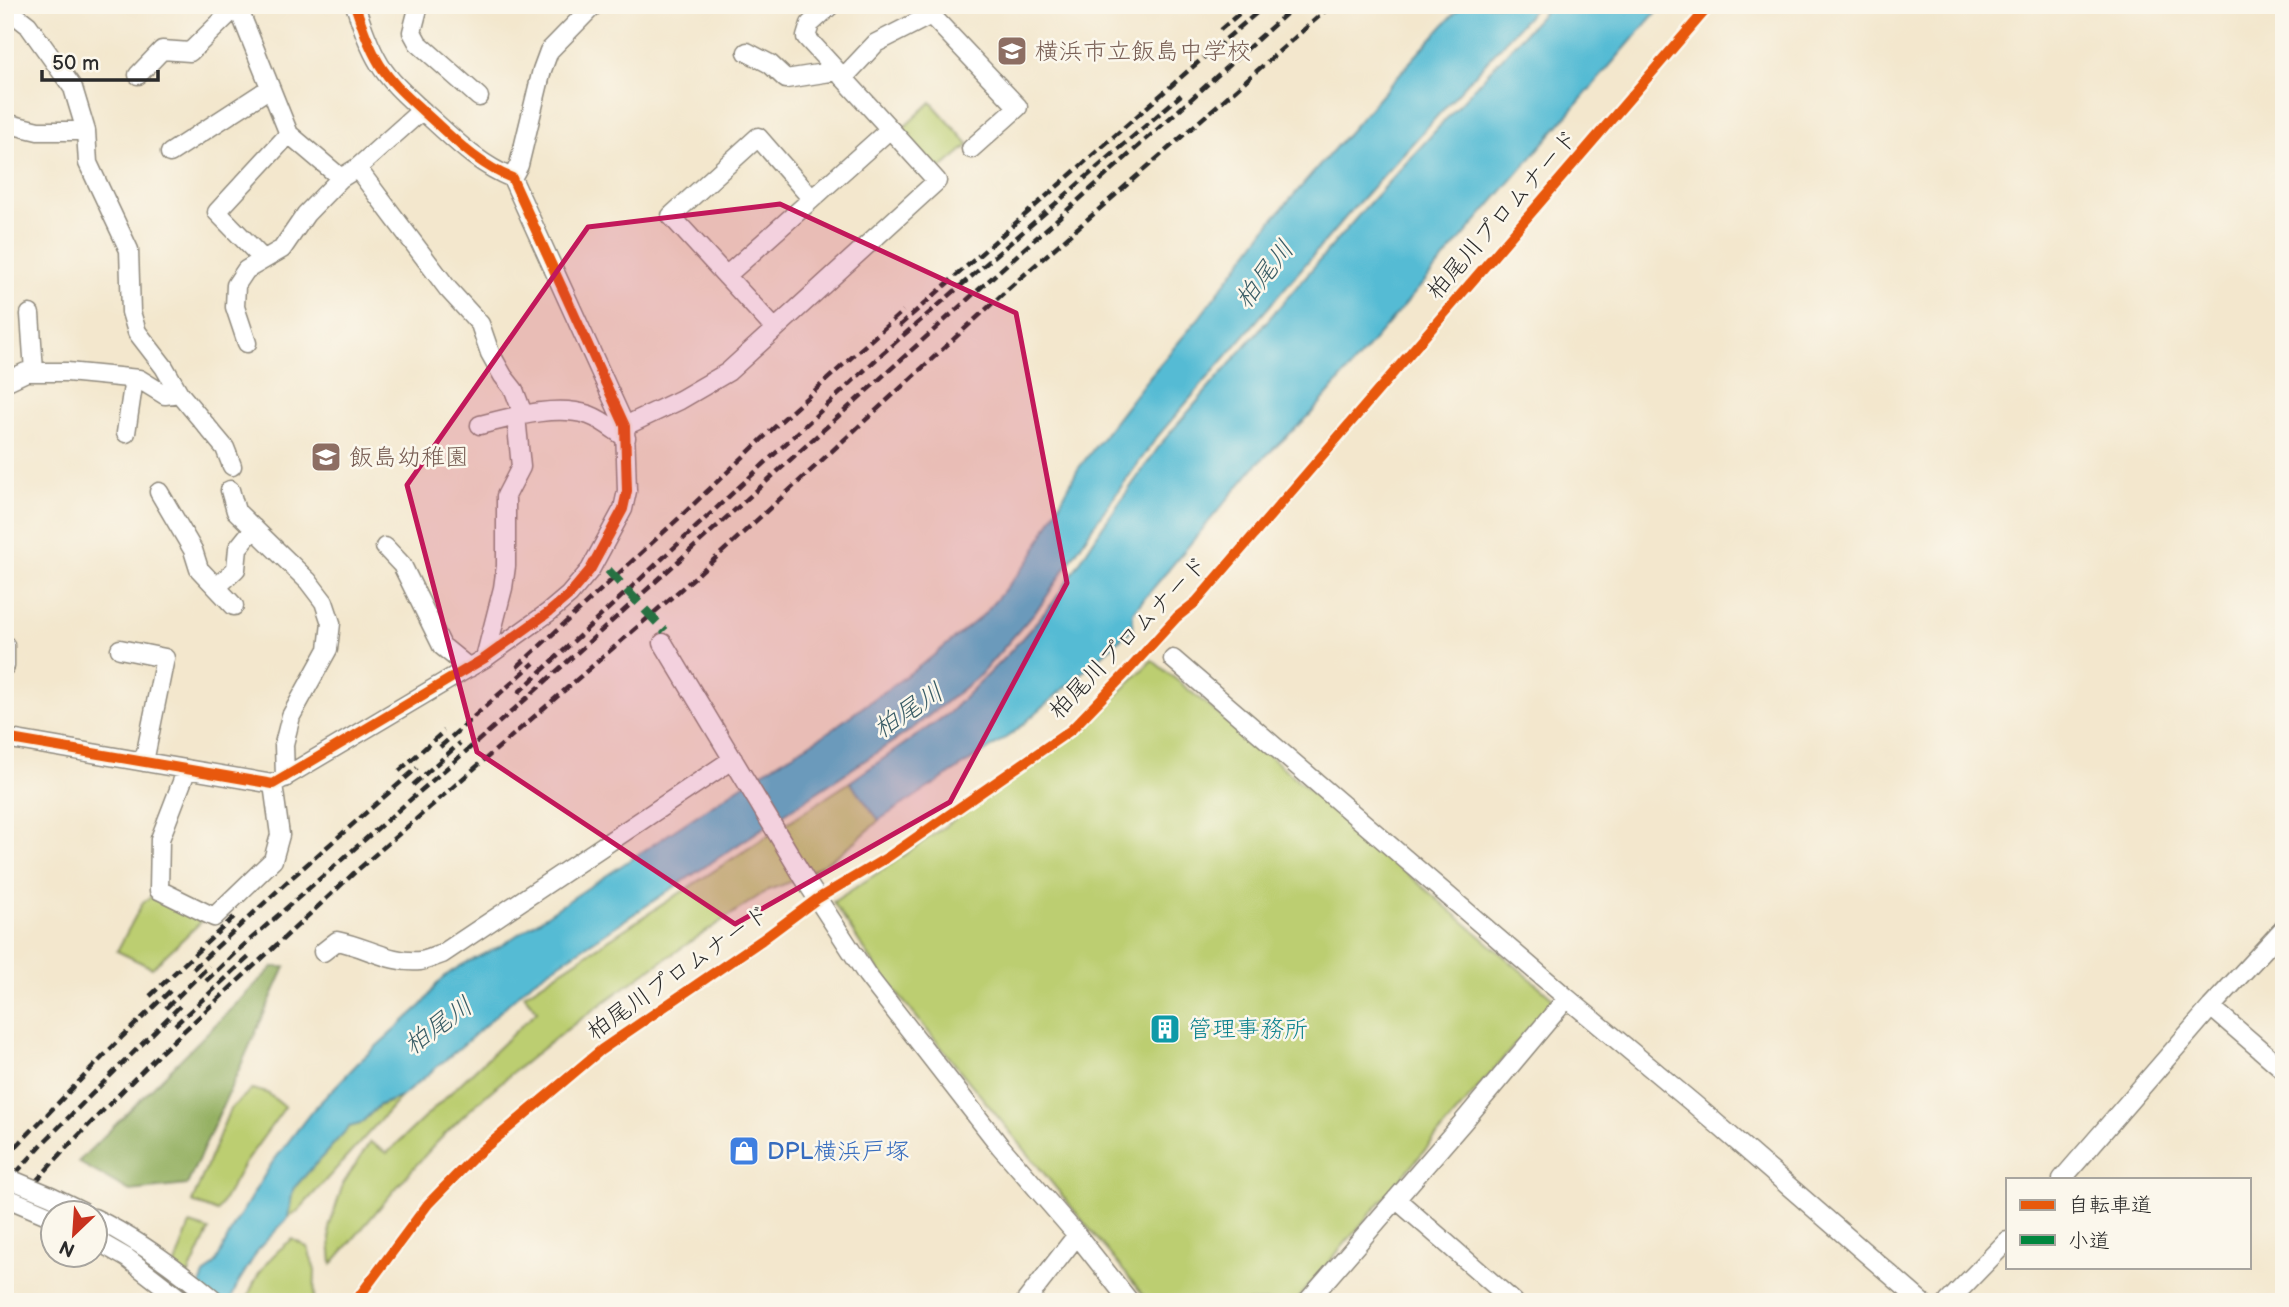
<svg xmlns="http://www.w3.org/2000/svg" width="2289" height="1307" viewBox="0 0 2289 1307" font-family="'Balsamiq Sans','Klee One',sans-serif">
<rect width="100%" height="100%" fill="#fbf7ec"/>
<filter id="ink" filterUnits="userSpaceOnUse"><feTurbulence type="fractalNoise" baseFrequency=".0143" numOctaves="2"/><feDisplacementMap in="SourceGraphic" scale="14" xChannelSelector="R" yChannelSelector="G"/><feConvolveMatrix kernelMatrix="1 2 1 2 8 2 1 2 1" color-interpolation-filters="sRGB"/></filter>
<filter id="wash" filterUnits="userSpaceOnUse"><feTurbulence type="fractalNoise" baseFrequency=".00686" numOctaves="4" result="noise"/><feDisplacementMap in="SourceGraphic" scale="28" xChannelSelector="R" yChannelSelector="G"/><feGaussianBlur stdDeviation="1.57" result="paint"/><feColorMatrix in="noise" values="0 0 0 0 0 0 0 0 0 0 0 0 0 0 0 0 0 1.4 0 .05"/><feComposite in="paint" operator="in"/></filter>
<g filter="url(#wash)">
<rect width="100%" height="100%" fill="#f3e7cd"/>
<path fill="#bcce71" stroke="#747c4e" stroke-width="2" d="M931,102l38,43 -31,26 -37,-41z
M1152,660l113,92 289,247 -259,303h-146l-271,-332 -45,-68 60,-39 190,-134z
M850,782l29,38c-29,29 -71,58 -111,70 -101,67 -204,135 -294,216 -53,48 -96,105 -142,158l-3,-36 14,-44 27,-42 17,11 150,-142 -13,-16z
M151,897l51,24 -50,47 -35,-17 26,-49z
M252,1089l15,4 18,14 -41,57 -27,48 -25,-10 38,-93z
M401,1097l-103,114 -10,7 5,-29 56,-62 11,-3 19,-18z
M190,1224l19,6 -33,72h-15z
M293,1239l15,9 7,23 -1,31h-67c7,-26 24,-48 46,-63z"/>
<path fill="#95b163" stroke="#606e47" stroke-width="2" d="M273,967h12l-98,218 -57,6 -52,-29z"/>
<path fill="#55bbd4" stroke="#407380" stroke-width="2" d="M1462,5h76l-187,206 -194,226 -61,85 -55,83 -61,70 -68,54 -379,252 -63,58 -69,58 -22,8 -19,19 -11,3 -56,62 -5,29 -28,29 -22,36 -8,19h-37l11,-27 12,-12 18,-38 38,-62 40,-52 46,-48 64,-58c7,-7 10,-17 17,-23 15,-16 40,-25 60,-35l260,-173 65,-39 104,-75 55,-45 47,-55 48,-91 68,-88 53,-63 74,-99 138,-158z
M1550,5h112l-352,410 -53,49 -124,148v16l-120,105 -134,87 -29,-38 99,-69 61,-61 43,-49 50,-77 60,-85 202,-233z"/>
</g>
<g filter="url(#ink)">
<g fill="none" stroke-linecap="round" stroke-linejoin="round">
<g stroke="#8f897c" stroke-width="21">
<path id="minor" d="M237,5l52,129 52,44
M419,5l-7,27 6,11 61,54
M831,5l-21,19 -4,13 84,92
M928,5l3,10 87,92 -47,42
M5,7l23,18 45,63 13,43 2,32 41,87 2,62 6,20 27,35 15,26 46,55 7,18
M747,52l23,12 16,15 51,-8
M138,75l24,-25 28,2 47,-46
M843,78l33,-35 55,-28
M5,123l33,8h48
M170,153l100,-65
M357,168l91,121 32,35 10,29 13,23 11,14 9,24
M512,178l7,-13 23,-95 7,-19 45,-46
M263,259l-46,-47 72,-78
M726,276l86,-77
M30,314l4,57
M247,343l-12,-36 1,-22 10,-15 36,-21 24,-35 35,-36 16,-10 65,-58
M5,382l21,-10h41l72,7 26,16 14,-2
M480,425c32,-8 76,-21 109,-10 14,5 25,15 37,23
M625,426l55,-26 48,-28 209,-191 -47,-52 -78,70 -54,-62 -87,79 104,113
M126,433l8,-54
M230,490l6,21 72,70 16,21 7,21 -3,26 -37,67 -7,28 1,34
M159,492l34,58 6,19 35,37
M385,547l17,18 40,81 27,22
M217,587l19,-18 2,-21 16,-20
M663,643l141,235 63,97 133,171 77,89 53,67
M5,645v21
M120,649l45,9 -21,104
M485,658l18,-70 3,-22v-70l15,-29 -5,-51
M1173,659l394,339
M5,738l268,46 212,-126 64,-46 20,-17 21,-25 33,-61 4,-18 -2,-65 -113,-248c-35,-14 -59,-40 -87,-65 -16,-15 -33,-29 -45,-48 -11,-18 -18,-39 -25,-60
M187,769l-27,70 -1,51 55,27 59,-57 7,-25 -7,-51
M323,952l14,-11c28,5 54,23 83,20 8,-1 15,-5 22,-7l291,-195
M2211,1007l73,63
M2062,1179l149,-172 73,-79
M1396,1199l118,103
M94,1218c45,22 85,52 123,84
M94,1239l33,19 57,44
M1025,1302l52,-67
M1307,1302l156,-180 104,-124 127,106 228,198
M1948,1302l59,-61"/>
</g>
<use href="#minor" stroke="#fff" stroke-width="18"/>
<path stroke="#2b2b2b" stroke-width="4.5" stroke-dasharray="10 5" stroke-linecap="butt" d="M1220,30l29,-25
M899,326l289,-255 78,-66
M517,667l162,-149 102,-97 122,-110
M518,693l365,-340 298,-258
M440,747l94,-84
M399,771l45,-40
M413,785l47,-42
M193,969l95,-88 129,-113
M206,981l30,-29 291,-254 440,-398 329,-295
M150,996l84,-79
M166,1008l43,-42
M175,1025l75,-69
M5,1158l118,-122 47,-45
M5,1185l41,-45 135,-135
M5,1215l64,-70 89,-90 196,-182 341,-296 313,-288 324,-284"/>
<g stroke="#8f897c" stroke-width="21" stroke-linecap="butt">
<path id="minor-bridge" d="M5,1177l46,19 33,16
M5,1197l47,20"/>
</g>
<use href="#minor-bridge" stroke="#fff" stroke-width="18"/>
<path stroke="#00873e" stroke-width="9" stroke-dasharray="18 9" stroke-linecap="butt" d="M608,570l57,61"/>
<g stroke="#fbf7ec" stroke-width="15">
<path id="cycleway" d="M5,738l268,46 212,-126 64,-46 20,-17 21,-25 33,-61 4,-18 -2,-65 -113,-248c-35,-14 -59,-40 -87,-65 -16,-15 -33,-29 -45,-48 -11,-18 -18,-39 -25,-60
M355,1302l73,-98 46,-47 127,-107 161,-110 55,-41 71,-42 183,-127 55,-57 51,-56 19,-15 514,-597"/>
</g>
<use href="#cycleway" stroke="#e8590c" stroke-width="10"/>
</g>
</g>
<path fill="#c2185b" fill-opacity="0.2" stroke="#c2185b" stroke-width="5" stroke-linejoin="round" d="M780,204l236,109 51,270 -117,219 -215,122 -258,-172 -70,-267 181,-258z"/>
<defs>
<g id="school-square" transform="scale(1.575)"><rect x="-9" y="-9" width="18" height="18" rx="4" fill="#8d6e63" stroke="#fbf7ec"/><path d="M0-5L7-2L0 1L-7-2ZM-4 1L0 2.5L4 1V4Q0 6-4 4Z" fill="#fff"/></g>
<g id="building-square" transform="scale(1.575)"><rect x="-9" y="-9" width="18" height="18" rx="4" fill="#0f9aa8" stroke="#fbf7ec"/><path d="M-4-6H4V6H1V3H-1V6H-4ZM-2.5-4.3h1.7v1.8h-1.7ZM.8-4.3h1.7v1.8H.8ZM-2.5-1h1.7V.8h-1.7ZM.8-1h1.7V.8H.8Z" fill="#fff"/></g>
<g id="shop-square" transform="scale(1.575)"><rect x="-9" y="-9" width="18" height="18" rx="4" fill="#3f7fe0" stroke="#fbf7ec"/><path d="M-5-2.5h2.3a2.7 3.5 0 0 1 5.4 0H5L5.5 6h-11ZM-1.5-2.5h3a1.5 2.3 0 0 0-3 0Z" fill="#fff"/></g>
</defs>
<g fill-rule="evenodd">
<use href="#school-square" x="1012" y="51"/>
<use href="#school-square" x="326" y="457"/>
<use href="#building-square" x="1165" y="1029"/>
<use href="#shop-square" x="744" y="1151"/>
</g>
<g text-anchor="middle" stroke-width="5" stroke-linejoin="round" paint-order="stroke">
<g font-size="24" fill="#785e54" stroke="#fbf7ec" text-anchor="start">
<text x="1035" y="59">横浜市立飯島中学校</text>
<text x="349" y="465">飯島幼稚園</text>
</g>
<g font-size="24" fill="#2b2b2b" stroke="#fbf7ec">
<text transform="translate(1502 214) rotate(-49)" y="8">柏尾川プロムナード</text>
<text transform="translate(1128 637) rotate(-46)" y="8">柏尾川プロムナード</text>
<text transform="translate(678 972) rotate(-35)" y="8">柏尾川プロムナード</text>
</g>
<g font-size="24" fill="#0d838f" stroke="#fbf7ec" text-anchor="start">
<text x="1188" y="1037">管理事務所</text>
</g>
<g font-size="24" fill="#366cbe" stroke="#fbf7ec" text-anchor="start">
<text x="767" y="1159">DPL横浜戸塚</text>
</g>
<g font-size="26" font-style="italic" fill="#3a5d66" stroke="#fbf7ec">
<text transform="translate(1264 274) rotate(-52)" y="9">柏尾川</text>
<text transform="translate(908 710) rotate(-33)" y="9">柏尾川</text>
<text transform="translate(438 1025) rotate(-36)" y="9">柏尾川</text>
</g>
</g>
<rect width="2289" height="1307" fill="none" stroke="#fbf7ec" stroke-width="28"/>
<rect x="2006" y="1178" width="245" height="91" fill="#fbf7ec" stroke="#a8a59f" stroke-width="2"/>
<rect x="2020" y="1200" width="35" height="10" fill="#e8590c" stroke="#a8a59f" stroke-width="2"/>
<text x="2068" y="1212" font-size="21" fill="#2b2b2b">自転車道</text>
<rect x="2020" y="1235" width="35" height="10" fill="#00873e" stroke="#a8a59f" stroke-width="2"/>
<text x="2068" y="1248" font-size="21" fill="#2b2b2b">小道</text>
<g transform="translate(74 1234) rotate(205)"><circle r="33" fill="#fbf7ec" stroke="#a8a59f" stroke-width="2"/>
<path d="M0-5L12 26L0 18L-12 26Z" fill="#c8321e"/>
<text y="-10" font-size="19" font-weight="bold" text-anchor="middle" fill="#2b2b2b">N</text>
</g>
<path d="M42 70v10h116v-10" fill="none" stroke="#2b2b2b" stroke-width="3.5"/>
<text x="52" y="70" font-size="21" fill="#2b2b2b" stroke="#fbf7ec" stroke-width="5" paint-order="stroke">50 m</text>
</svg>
